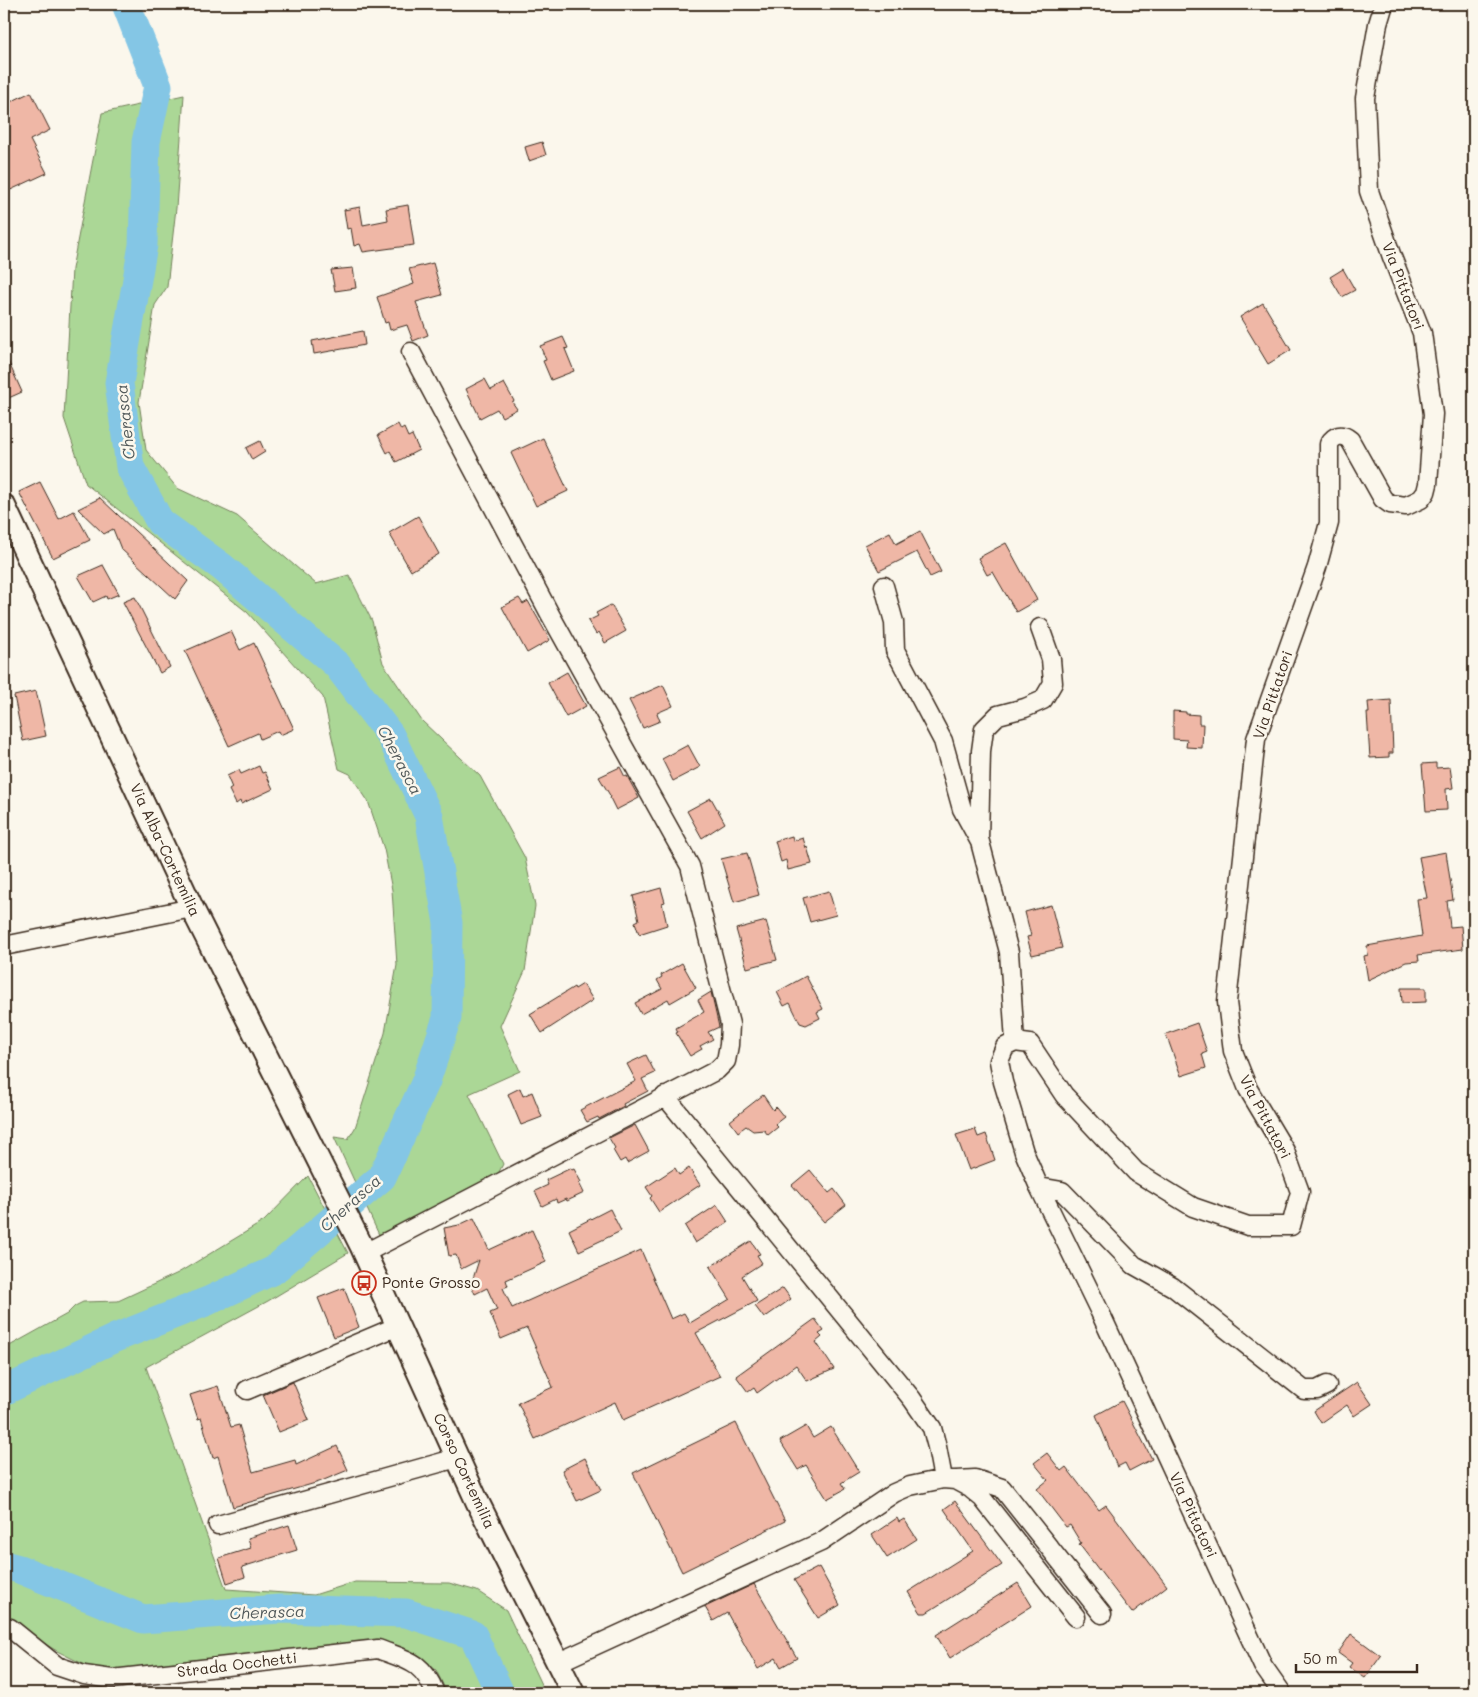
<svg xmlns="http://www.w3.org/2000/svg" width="1478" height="1697" viewBox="0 0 1478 1697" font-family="Mali,sans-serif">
<rect width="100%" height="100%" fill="#fbf7ec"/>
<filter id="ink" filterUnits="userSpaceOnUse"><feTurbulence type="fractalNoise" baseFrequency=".02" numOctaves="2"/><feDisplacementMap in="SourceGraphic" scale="10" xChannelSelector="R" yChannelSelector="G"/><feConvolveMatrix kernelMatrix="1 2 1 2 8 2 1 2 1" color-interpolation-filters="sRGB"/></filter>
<g filter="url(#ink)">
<path fill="#abd796" stroke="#73805a" d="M184,95l-8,113 -9,79 -12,18 -16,97 7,48 31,38 60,28 79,68 33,-9 23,46 11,42 39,58 58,55 45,82 10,48 -10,65 -25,55 20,45 -51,23 34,70 -6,12 -117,61 -46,-100 14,2 7,-11 30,-95 12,-68 -5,-75 -8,-41 -16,-48 -18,-27 -11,-5 -16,-72 -76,-85 -161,-128 -22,-66 8,-149 30,-156z
M308,1176l40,77 -80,48 -122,66 80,222 88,6 41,-13 94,1 28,8 29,19 39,83h-98l-11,-23 -23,-18 -33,-10 -260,28 -31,-3 -32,-16 -53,-31v-271l63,-35 8,-8 8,-4 35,-1 60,-28 86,-52z"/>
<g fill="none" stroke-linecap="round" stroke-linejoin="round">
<path stroke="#84c6e5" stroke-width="29" d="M4,1391l111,-53 93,-37 66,-31 108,-93 44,-96 21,-63 1,-95 -19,-107 -39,-81 -53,-70 -115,-98 -62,-45 -30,-55 -11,-84 24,-138 3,-103 12,-56 -32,-82
M4,1565l15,4 124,50 137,-10 126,4 67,22 27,58"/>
</g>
<path fill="#efb7a6" stroke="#3b2a1e" d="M31,92l19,38 -20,10 17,33 -43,20v-88z
M542,142l4,13 -17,6 -4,-14z
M408,205l6,40 -51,7 -3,-8 -6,2 -3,-18 -4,1 -3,-19 16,-3 3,18 25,-5 -2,-11z
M433,263l9,32 -26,7 12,33 -15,6 -6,-16 -17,5 -2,-8 -3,1 -8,-26 37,-13 -5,-15z
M353,268l3,20 -21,3 -4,-21z
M1343,269l12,21 -13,7 -12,-20z
M1263,303l28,47 -23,14 -28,-47z
M363,331l2,14 -51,9 -2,-13z
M563,337l5,11 -3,1 9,22 -23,9 -8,-19 3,-1 -6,-14z
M4,352l18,40 -18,8z
M485,379l6,11 13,-7 10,18 -2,1 5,7 -15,8 -5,-8 -17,9 -14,-29z
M398,424l3,6 3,-2 4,9 4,-2 7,15 -23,12 -6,-11 -3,2 -9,-18z
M543,438l25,53 -32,15 -25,-53z
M260,441l5,11 -13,8 -6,-12z
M40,482l19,37 15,-8 16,29 -37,18 -34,-66z
M99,497l89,84 -13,18 -54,-50 -8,-20 -9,5 -26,-25 22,-11z
M418,516l21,38 -28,17 -22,-38z
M920,531l21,41 -11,5 -13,-25 -38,19 -14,-26 25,-13 6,12z
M1006,543l31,57 -21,12 -23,-40 -6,3 -9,-17z
M103,565l16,29 -12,5 -1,-3 -13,6 -15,-26z
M135,597l35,70 -10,6 -37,-71z
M519,598l4,6 5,-3 22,39 -23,13 -25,-46z
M611,605l15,26 -21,12 -6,-11 -3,2 -8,-13 10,-5 -2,-3z
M231,631l9,19 14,-7 40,86 -14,6 -2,-4 -18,8 -2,-6 -29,13 -44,-95z
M567,672l19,34 -20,11 -18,-34z
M663,685l10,21 -16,7 3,8 -17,7 -14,-28z
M36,691l10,45 -23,5 -9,-45z
M1391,700l2,53h-4v4l-19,1 -3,-45h2l-1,-11z
M1173,711l13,1v2l13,1v9h4l-1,24 -16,-1 1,-7 -14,-1z
M688,745l12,22 -27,14 -11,-22z
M1436,763v5l14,-1 3,21 -7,1 1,21 -21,1 -4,-47z
M259,766l3,7 3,-1 8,17 -32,15 -1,-3 -4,3 -7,-14 3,-2 -5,-12 12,-6 2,4z
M620,767l5,10 2,-1 12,22 -23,12 -6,-12 1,-1 -12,-20z
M711,798l14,25 -23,15 -15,-27z
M792,836l1,5 10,-3 3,10 1,-1 5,17 -24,6 -2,-10 -5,2 -6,-21z
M1446,852l7,48 -6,1 3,26 11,-1 2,23 -45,6 1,6 -13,1 -38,18 -4,-24 4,-1 -1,-9 55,-10 -5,-37 10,-1 -8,-41z
M747,853l12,42 -25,7 -13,-43z
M661,888l4,14 -3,1 5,22 -28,9 -4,-12 4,-2 -6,-24z
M829,891l7,24 -26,7 -7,-24z
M1051,905l11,43 -30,7 -5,-18 4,-1 -6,-24z
M766,921l11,39 -30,8 -11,-39z
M682,963l14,25 -26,15 -2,-4 -27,15 -6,-11 27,-14 -5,-9 5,-3 -1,-2z
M806,976l17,33 -6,3 3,6 -14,7 -6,-2 -10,-20 -6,3 -7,-14z
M583,984l10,16 -51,33 -12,-19 44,-27 1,2z
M1401,988h25v14l-24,1z
M711,992l8,35 -11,5 5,7 -13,7 2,3 -12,7 -14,-23 2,-1 -2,-4 28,-16 -6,-12z
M1197,1023l10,29 -5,2 4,14 -25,8 -15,-42z
M646,1055l9,18 -13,6 6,12 -25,13 1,2 -25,13 -1,-2 -11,5 -7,-12 56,-29 -9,-17z
M520,1088l3,8 9,-4 10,25 -21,8 -13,-31z
M763,1095l10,15 3,-3 8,10 -9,7 3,3 -10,8 -4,-5 -11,1 -7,-5 -8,6 -8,-11z
M635,1125l14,26 -22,12 -2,-4 -5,3 -7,-12 2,-2 -6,-10z
M975,1129l3,8 8,-3 9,26 -26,10 -13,-35z
M571,1168l1,2 2,-1 7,13 -2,1 5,10 -17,8 -1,-2 -9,4 -1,-4 -14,7 -7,-15 13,-6 -2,-5z
M675,1168l4,7 10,-7 11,17 -41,27 -9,-14 2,-2 -6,-9z
M810,1170l19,23 5,-4 12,16 -22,17 -32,-37z
M717,1205l11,17 -33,21 -10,-17z
M610,1209l11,22 -42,20 -10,-21z
M474,1218l15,32 43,-20 14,32 -40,18 2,6 -5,2 9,20 129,-58 30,69 13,-6 6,10 40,-24 -20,-32 41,-26 9,13 -3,1 5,8 -20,13 15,25 -61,32 24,43 -97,44 -8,-18 -80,37 -17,-36 35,-16 -26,-59 -26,11 -11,-26 7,-3 -10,-22 -12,6 -4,-9 8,-25 -18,9 -5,-14 -7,1 -5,-28 15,-3z
M344,1288l15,39 -25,10 -16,-39z
M783,1288l8,11 -27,19 -9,-12z
M815,1319l9,12 -5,3 3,3 -6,5 18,27 -27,12 -11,-16 -39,28 -3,-5 -6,4 -12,-16z
M293,1382l16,38 -30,12 -16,-37z
M1357,1382l15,22 -18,12 -7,-11 -26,18 -7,-12z
M218,1386l13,41 8,-2 14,47 42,-12 1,5 41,-19 11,24 -29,12 -86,25 -15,-51 -5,2 -12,-40 -3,1 -8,-24z
M1122,1401l30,58 -23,12 -4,-8 -8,4 -21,-52z
M736,1423l49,98 -103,51 -49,-99z
M806,1426l7,12 18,-11 28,45 -18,11 4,6 -18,10 -21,-34 -8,5 -18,-29z
M1047,1453l14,18 5,-4 33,43 7,-5 61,81 -35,27 -53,-69 2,-1 -11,-18 -4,2 -29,-38 11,-9 -14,-17z
M585,1458l16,32 -24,11 -15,-31z
M955,1501l47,64 -76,48h-5l-13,-21 65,-41 -29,-42z
M897,1518l2,4 5,-3 13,20 -30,19 -15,-23z
M289,1525l8,25 -55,17 3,10 -18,6 -8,-25 32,-10 -3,-10z
M819,1567l21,38 -22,13 -24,-38z
M1018,1583l14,23 -82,52 -14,-23z
M754,1584l43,74 -16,9 -5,-9 -18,11 -31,-56 -14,8 -8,-14z
M1351,1634l30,22 -16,22 -16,-11 3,-4 -14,-10z"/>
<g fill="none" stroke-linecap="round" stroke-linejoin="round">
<g stroke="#3b2a1e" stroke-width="21">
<path id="minor" d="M884,586l10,36 1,28 48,91 19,68 18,33 29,110 6,90
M979,840l2,-89 3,-22 14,-14 27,-7 18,-8 10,-17 -2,-24 -11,-31
M4,946l188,-38
M665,1096l247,303 20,29 5,19 6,32
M1039,1187l23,4 72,74 39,22 131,103h13l10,-5
M365,1253l352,-183 9,-9 3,-16 1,-21 -40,-158 -139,-250 -140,-264
M247,1390l151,-64
M957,1480l18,-1 27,9 100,126
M218,1525l239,-67
M4,1626l6,2 47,38 27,9 28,4 266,-30c29,11 45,12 57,44
M559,1662l262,-120 73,-49 16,-7 33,-7 12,1 15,8 12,10 94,119
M1282,1693l-19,-27 -164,-356 -60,-123 -15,-35 -21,-70 -4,-21 6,-14 10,-5 15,2 34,51 72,77 57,35 55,19h43l9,-34 -15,-41 -37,-62 -15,-38 -6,-49 29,-263 61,-172 12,-44v-79c5,-9 13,-11 21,-4l33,59 7,5 16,2 15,-7 5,-7 2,-8 5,-70 -11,-81 -30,-76 -23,-66 -4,-93 13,-74 6,-20"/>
</g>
<g stroke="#3b2a1e" stroke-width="26">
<path id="major" d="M4,506l188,402 169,337 116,256 96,192"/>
</g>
<use href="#minor" stroke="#fbf7ec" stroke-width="18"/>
<use href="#major" stroke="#fbf7ec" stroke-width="22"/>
</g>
</g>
<defs>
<g id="bus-ring" transform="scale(1.25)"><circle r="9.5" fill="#fbf7ec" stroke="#c8321e" stroke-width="1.5"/><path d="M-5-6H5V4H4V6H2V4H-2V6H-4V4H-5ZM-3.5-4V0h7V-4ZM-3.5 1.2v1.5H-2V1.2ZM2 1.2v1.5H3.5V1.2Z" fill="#c8321e"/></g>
</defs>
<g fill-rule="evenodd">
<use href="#bus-ring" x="364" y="1283"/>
</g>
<g text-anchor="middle" stroke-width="5" stroke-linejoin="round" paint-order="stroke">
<g font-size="15" fill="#3b2a1e" stroke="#fbf7ec">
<text transform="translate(1403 286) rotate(69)" y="5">Via Pittatori</text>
<text transform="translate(1273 695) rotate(-71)" y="5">Via Pittatori</text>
<text transform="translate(165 850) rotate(65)" y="5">Via Alba-Cortemilia</text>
<text transform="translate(1265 1117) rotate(62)" y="5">Via Pittatori</text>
<text transform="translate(464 1471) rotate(65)" y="5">Corso Cortemilia</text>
<text transform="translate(1193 1515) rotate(65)" y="5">Via Pittatori</text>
<text transform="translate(237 1665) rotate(-7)" y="5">Strada Occhetti</text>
</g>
<g font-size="15" fill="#3b2a1e" stroke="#fbf7ec" text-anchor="start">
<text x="382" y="1288">Ponte Grosso</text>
</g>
<g font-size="16" font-style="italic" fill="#51595a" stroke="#fbf7ec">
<text transform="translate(125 422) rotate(-96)" y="6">Cherasca</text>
<text transform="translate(400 760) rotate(62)" y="6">Cherasca</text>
<text transform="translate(350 1203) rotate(-42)" y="6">Cherasca</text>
<text transform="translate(267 1612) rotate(-2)" y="6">Cherasca</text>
</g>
</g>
<rect width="1478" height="1697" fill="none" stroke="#fbf7ec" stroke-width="20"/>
<rect x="10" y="10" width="1458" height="1677" fill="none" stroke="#3b2a1e" stroke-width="2" filter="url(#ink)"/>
<path d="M1296 1664v8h121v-8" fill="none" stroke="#3b2a1e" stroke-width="2.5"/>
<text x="1303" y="1664" font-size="15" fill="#3b2a1e" stroke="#fbf7ec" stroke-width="4" paint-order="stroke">50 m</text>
</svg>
